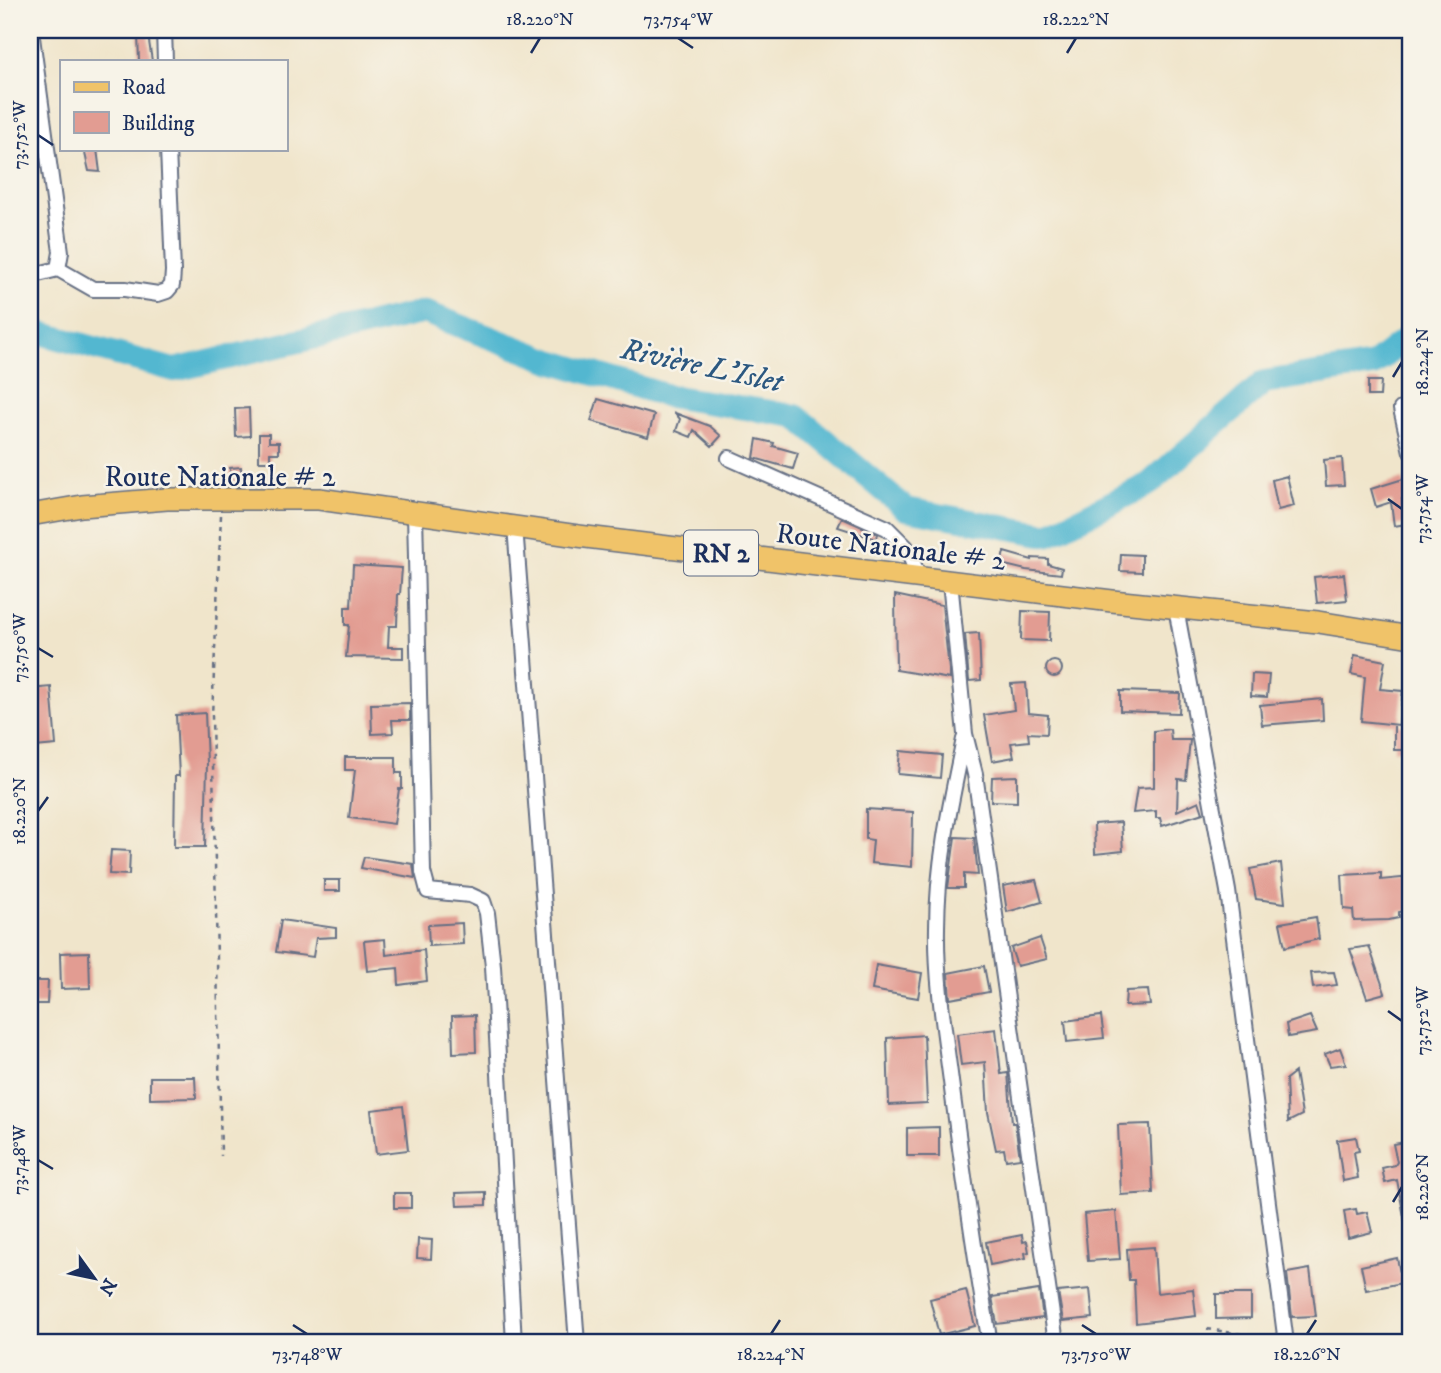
<svg xmlns="http://www.w3.org/2000/svg" width="1441" height="1373" viewBox="0 0 1441 1373" font-family="'IM FELL DW Pica',serif">
<rect width="100%" height="100%" fill="#f7f3e8"/>
<filter id="ink" filterUnits="userSpaceOnUse"><feTurbulence type="fractalNoise" baseFrequency=".0143" numOctaves="2"/><feDisplacementMap in="SourceGraphic" scale="14" xChannelSelector="R" yChannelSelector="G"/><feConvolveMatrix kernelMatrix="1 2 1 2 8 2 1 2 1" color-interpolation-filters="sRGB"/></filter>
<filter id="wash" filterUnits="userSpaceOnUse"><feTurbulence type="fractalNoise" baseFrequency=".00686" numOctaves="4" result="noise"/><feDisplacementMap in="SourceGraphic" scale="28" xChannelSelector="R" yChannelSelector="G"/><feGaussianBlur stdDeviation="1.57" result="paint"/><feColorMatrix in="noise" values="0 0 0 0 0 0 0 0 0 0 0 0 0 0 0 0 0 1.4 0 .05"/><feComposite in="paint" operator="in"/></filter>
<g filter="url(#wash)">
<rect width="100%" height="100%" fill="#f0e5cb"/>
<g fill="none" stroke-linecap="round" stroke-linejoin="round">
<path stroke="#52b7d0" stroke-width="24" d="M30,333l14,1 130,36 250,-58 127,49 117,35 128,20 110,93 141,26 102,-51 115,-102 109,-17 38,-30"/>
</g>
<g id="blocks">
<path fill="#e29c92" d="M138,35h10l4,26h-13z
M84,149h13l3,23 -11,-1z
M1368,381h13l-1,15h-12z
M598,399l56,16 -6,22 -57,-16z
M249,408l1,28 -14,1 -1,-28z
M675,413l35,13 11,10 -9,10 -18,-16 -3,7 -15,-6 4,-12z
M259,434h10v8h10v11h-9v8h-11z
M757,439l17,4 -1,3 25,7 -5,16 -39,-11z
M1342,458l2,27 -18,1 -2,-26z
M241,467l1,19h-11l-1,-18z
M1287,476l7,30 -16,4 -6,-30z
M1403,479l5,18 -6,2 4,25 -12,2 -3,-24 -15,5 -5,-18z
M842,518l36,16 -2,5 -38,-12z
M1004,552l28,8v-2l16,1v5l14,4 -1,6 -35,-4 -25,-6z
M1121,554l21,1v17l-22,-1z
M353,565l49,3 -2,26h-2l-1,32h-8l-1,21h15v11l-57,-1 3,-32h-4v-18h6z
M1344,574l3,26 -30,3 -3,-26z
M895,595l47,10 8,74 -54,-9z
M1022,611l28,1 -1,29 -28,-1z
M979,633l2,47 -12,1 -4,-47z
M1355,655l30,6 -5,28 23,2 -4,34 -38,-4 4,-44 -14,-3z
M1046 669a8 8 0 1 1 16 0a8 8 0 1 1-16 0Z
M1252,674l17,1 -2,22 -16,-1z
M1026,683l2,30 20,2 -1,19 -19,-1 1,8 -18,2 3,14 -22,4 -8,-46 30,-5 -3,-26z
M51,687l5,58 -21,2 -5,-58z
M1120,691l60,2 -1,20 -59,-2z
M1322,699l1,21 -61,5 -2,-20z
M410,703v17h-18l1,13 -21,1 -1,-30z
M205,713l2,50 -2,84h-31l1,-71h4l-3,-61z
M1394,725h12v15l5,-1v11h-17z
M1170,729l1,11h19l-4,40 -8,-1 -1,32 22,-10 4,12 -41,13 -2,-8h-4v-7l-23,2 4,-25 17,-1v-56z
M900,751l42,4 -2,23 -42,-4z
M345,757h51v16h6v16h-3l-5,35 -45,-6 6,-48h-10z
M1017,776v26l-26,-1 1,-24z
M866,809l47,3 -1,55 -41,-4 2,-23 -7,-1z
M1121,822l2,29 -28,3 -1,-30z
M955,837l19,1 4,37 -14,-1v14h-16z
M111,850l19,1 -1,24 -20,-1z
M364,857l49,7 2,14 -54,-10z
M1281,863l4,40 -29,-4 -6,-30z
M1381,873v7l30,-3v33l-12,2v6l-10,2 -35,1 -1,-11 -9,-1 -2,-34z
M324,880h16v11h-16z
M1036,880l6,22 -35,10 -4,-26z
M1316,917l3,22 -34,8 -5,-24z
M281,920l55,8v9l-20,1 -3,19 -37,-5z
M462,923l1,21 -34,2 -1,-21z
M1040,938l7,21 -30,7 -6,-18z
M385,939l1,16 38,-5 3,31 -28,4 -1,-17 -31,3 -3,-30z
M1369,946l16,47 -18,5 -17,-49z
M89,952l1,36 -29,1 -1,-36z
M876,965l46,8 -4,25 -46,-8z
M984,966l5,26 -39,7 -2,-26z
M1334,972l3,13 -24,3 -2,-15z
M34,981h14l-1,23h-13z
M1148,990l2,15 -25,1 1,-15z
M475,1015l1,37 -23,1 -1,-37z
M1101,1016l3,22 -37,4 -2,-21z
M1310,1016l7,16 -29,5 -2,-13z
M996,1029l5,45 7,-1 4,50h3l5,35 -14,2 -2,-11 -8,1 -8,-38 -3,-50 -24,3 -4,-31z
M924,1035l3,68 -38,2 -2,-67z
M1340,1048l6,16 -16,2 -5,-12z
M1295,1072l7,43 -14,7 -2,-43z
M150,1077h45l1,21 -46,1z
M403,1106l5,44 -32,4 -5,-44z
M1150,1124l3,69 -32,2 -3,-70z
M939,1127v29h-32v-28z
M1356,1137l3,14 -5,1 4,26 -15,3 -6,-41z
M1411,1141v85l-5,1 -9,-47 -12,3 -3,-15 13,-3 2,-3 -4,-18z
M486,1192v13l-29,1 -1,-13z
M394,1193h17v15h-17z
M1356,1209l1,5 10,-2 5,20 -24,6 -4,-27z
M1116,1211l4,48 -32,2 -4,-47z
M1022,1235l1,7 4,-1 2,11 -4,1 1,5 -36,7 -4,-23z
M418,1239l14,1 -1,19 -14,-1z
M1154,1247l3,46 36,-4 3,27 -60,7 -2,-43h-5l-2,-31z
M1397,1258l5,25 -36,7 -5,-24z
M1310,1269l6,47 -24,1 -5,-44z
M1090,1289l3,29 -30,3 -5,-29z
M966,1290l9,36 -36,9 -9,-36z
M1039,1290l4,28 -46,6 -5,-27z
M1216,1294h35v24l-35,1z"/>
</g>
</g>
<g filter="url(#ink)">
<use href="#blocks" fill-opacity="0" stroke="#666f84" stroke-width="2"/>
<g fill="none" stroke-linecap="round" stroke-linejoin="round">
<g stroke="#666f84" stroke-width="18">
<path id="minor" d="M31,30l30,222 -3,17
M164,30l1,31
M30,276l28,-7 35,20h32l33,5 9,-3 5,-6 1,-14 -5,-122
M1401,409l10,43
M729,458l158,70 19,19 13,30
M415,512l8,360 5,19 42,4 13,6 4,12 6,53 21,377
M515,526l62,817
M950,581l15,153 10,40 81,569
M1176,608l52,283 58,452
M964,739c-13,62 -27,125 -27,189 -1,57 9,112 16,169 11,82 22,164 37,246"/>
</g>
<g stroke="#666f84" stroke-width="24">
<path id="primary" d="M30,515l52,-9 85,-7h152l259,37 534,65 206,21 93,15"/>
</g>
<path stroke="#666f84" stroke-width="2.5" stroke-dasharray="5 5" stroke-linecap="butt" d="M221,515l-9,201 9,440
M1207,1329l66,10"/>
<use href="#minor" stroke="#fff" stroke-width="14"/>
<use href="#primary" stroke="#f0c369" stroke-width="21"/>
</g>
</g>
<path fill="none" stroke="#1b2f5e" stroke-width="2.5" d="M678,38l15,10M531,53l9,-15M1067,53l9,-15M38,135l15,10M1393,377l9,-15M1388,499l14,10M38,648l15,9M38,811l10,-14M1388,1011l14,10M38,1160l15,9M1393,1202l9,-15M293,1325l14,9M1082,1325l14,9M771,1334l9,-14M1307,1334l9,-14"/>
<g text-anchor="middle" stroke-width="5" stroke-linejoin="round" paint-order="stroke">
<rect fill="#f7f3e8" stroke="#5d6a87" stroke-width="2" x="684" y="530.5" width="74" height="45" rx="5"/>
<g font-size="26" font-weight="bold" fill="#1b2f5e">
<text x="721" y="562">RN 2</text>
</g>
<g font-size="28" fill="#1b2f5e" stroke="#f7f3e8">
<text x="220" y="486">Route Nationale # 2</text>
<text transform="translate(891 546) rotate(7)" y="10">Route Nationale # 2</text>
</g>
<g font-size="30" font-style="italic" fill="#2c5880" stroke="#f7f3e8">
<text transform="translate(702 365) rotate(12)" y="10">Rivière L'Islet</text>
</g>
</g>
<rect width="1441" height="1373" fill="none" stroke="#f7f3e8" stroke-width="77"/>
<rect x="60" y="60" width="228" height="91" fill="#f7f3e8" stroke="#9fa5b1" stroke-width="2"/>
<rect x="74" y="82" width="35" height="10" fill="#f0c369" stroke="#9fa5b1" stroke-width="2"/>
<text x="122" y="94" font-size="21" fill="#1b2f5e">Road</text>
<rect x="74" y="112" width="35" height="21" fill="#e29c92" stroke="#9fa5b1" stroke-width="2"/>
<text x="122" y="130" font-size="21" fill="#1b2f5e">Building</text>
<g transform="translate(94 1278) rotate(123)" stroke="#f7f3e8" stroke-width="5" paint-order="stroke">
<path d="M0-5L12 26L0 18L-12 26Z" fill="#1b2f5e"/>
<text y="-10" font-size="19" font-weight="bold" text-anchor="middle" fill="#1b2f5e">N</text>
</g>
<rect x="38" y="38" width="1364" height="1296" fill="none" stroke="#1b2f5e" stroke-width="2.5"/>
<g font-size="18" text-anchor="middle" fill="#1b2f5e">
<text x="540" y="25">18.220°N</text>
<text x="678" y="25">73.754°W</text>
<text x="1076" y="25">18.222°N</text>
<text transform="translate(19 135) rotate(-90)" y="6">73.752°W</text>
<text transform="translate(1422 362) rotate(-90)" y="6">18.224°N</text>
<text transform="translate(1422 509) rotate(-90)" y="6">73.754°W</text>
<text transform="translate(19 648) rotate(-90)" y="6">73.750°W</text>
<text transform="translate(19 811) rotate(-90)" y="6">18.220°N</text>
<text transform="translate(1422 1021) rotate(-90)" y="6">73.752°W</text>
<text transform="translate(19 1160) rotate(-90)" y="6">73.748°W</text>
<text transform="translate(1422 1187) rotate(-90)" y="6">18.226°N</text>
<text x="307" y="1360">73.748°W</text>
<text x="771" y="1360">18.224°N</text>
<text x="1096" y="1360">73.750°W</text>
<text x="1307" y="1360">18.226°N</text>
</g>
</svg>
